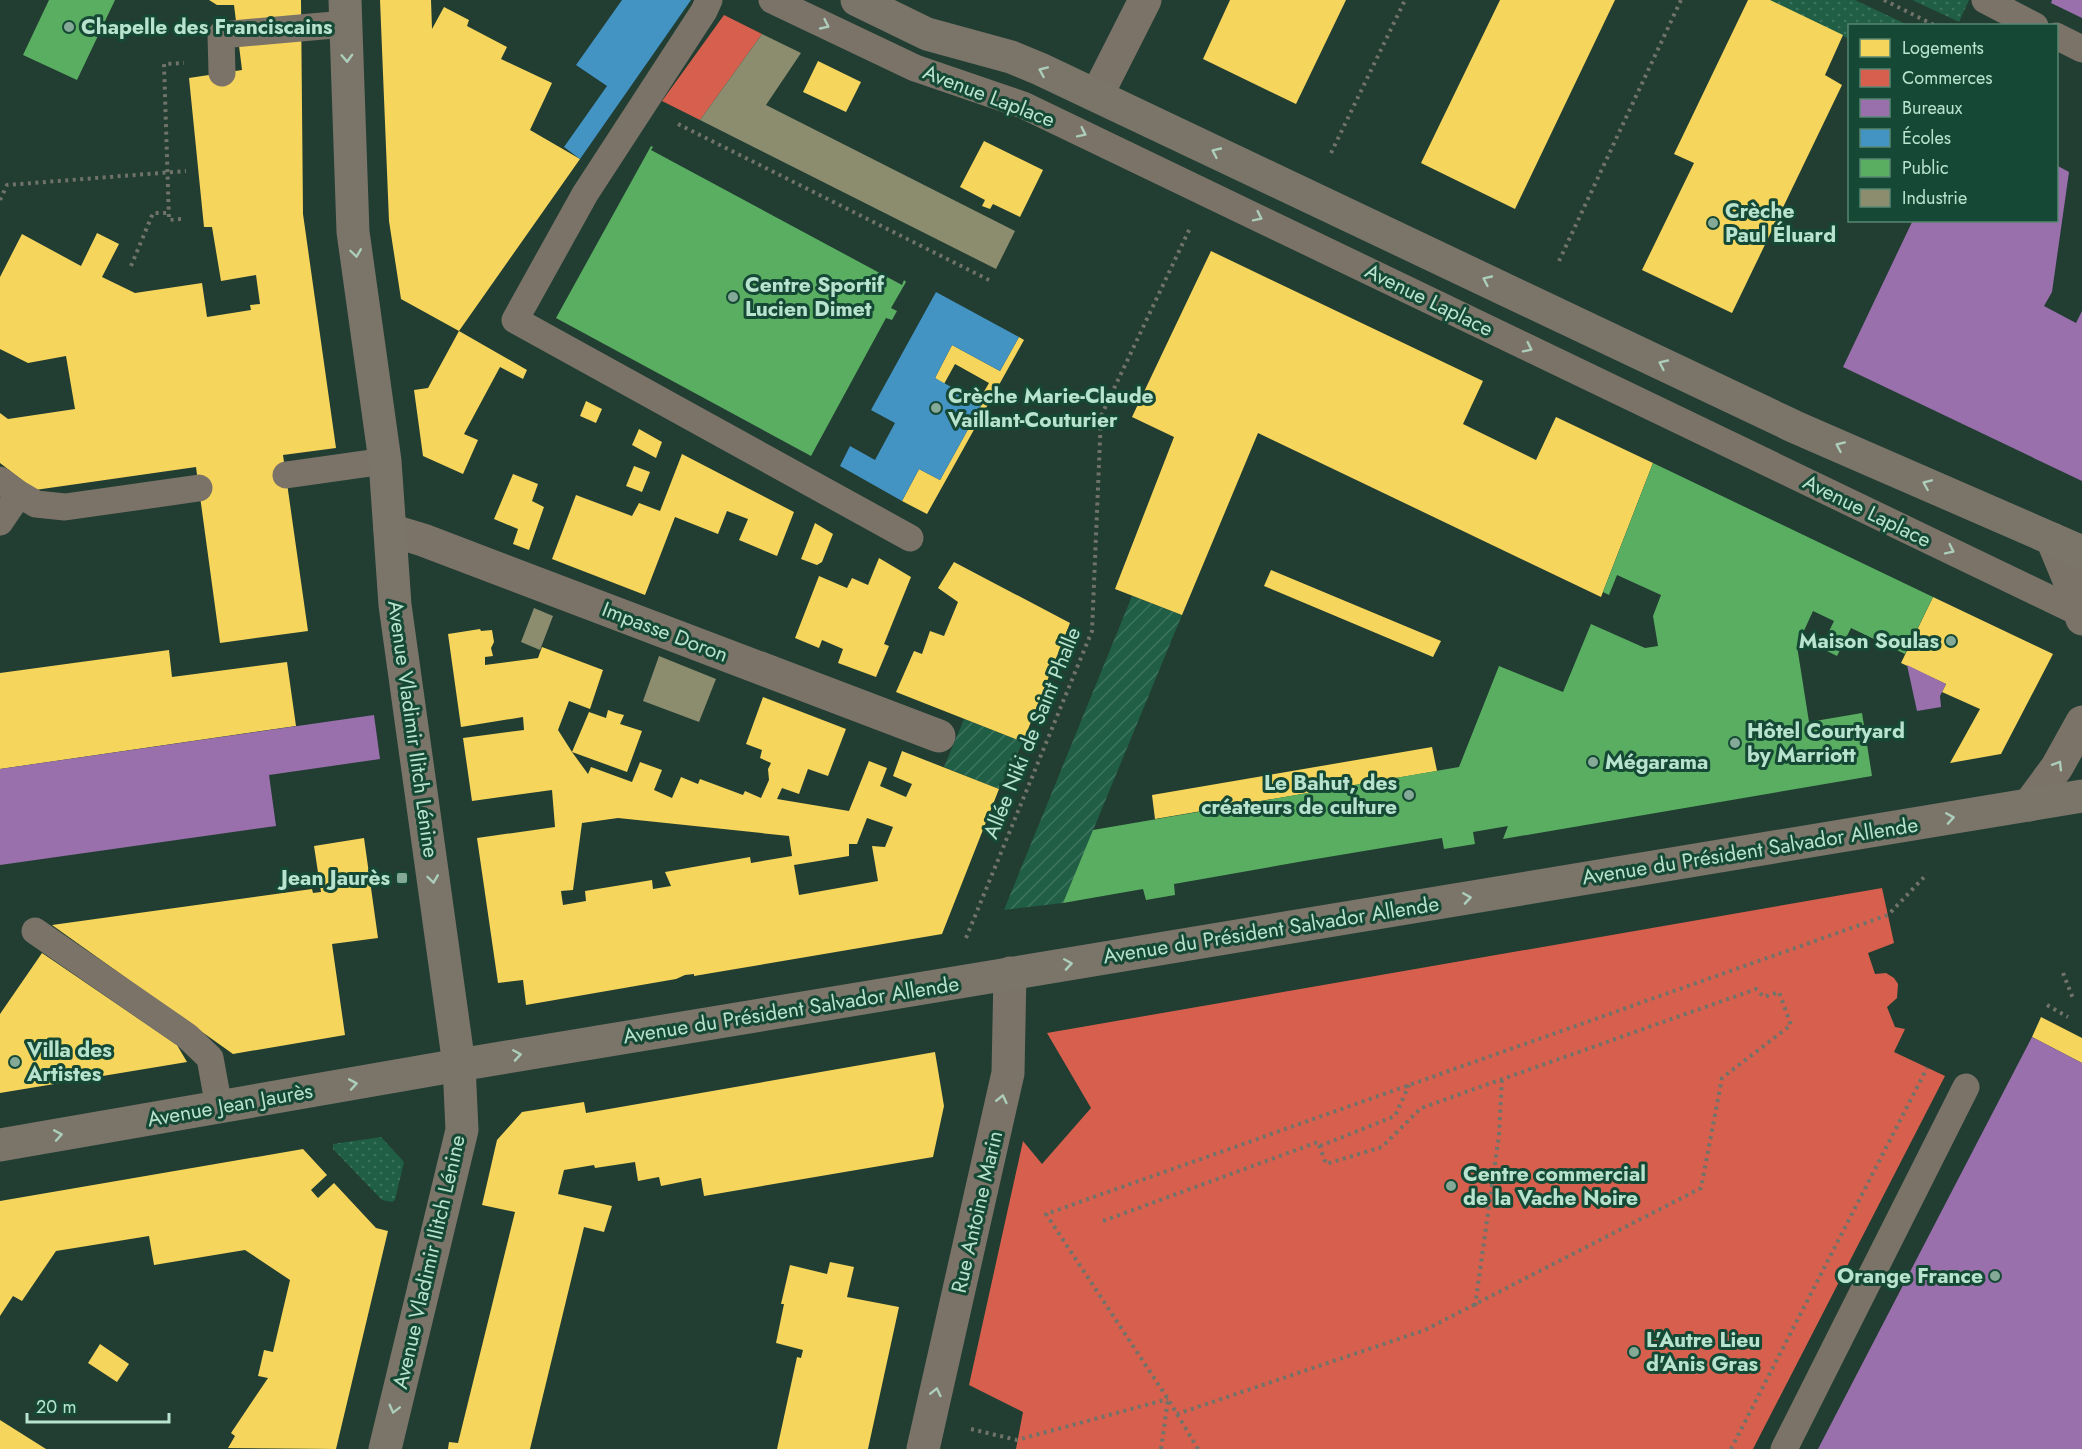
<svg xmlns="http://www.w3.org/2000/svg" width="2082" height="1449" viewBox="0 0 2082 1449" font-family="Jost,sans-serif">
<defs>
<pattern id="grass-dots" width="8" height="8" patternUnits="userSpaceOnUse" patternTransform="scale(1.5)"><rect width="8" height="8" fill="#205e45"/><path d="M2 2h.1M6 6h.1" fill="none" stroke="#3e755f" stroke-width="1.8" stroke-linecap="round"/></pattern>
<pattern id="garden-furrows" width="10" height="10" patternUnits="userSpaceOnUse" patternTransform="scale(1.5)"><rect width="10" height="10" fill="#205e45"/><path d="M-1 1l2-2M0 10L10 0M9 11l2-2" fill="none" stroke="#3e755f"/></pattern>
</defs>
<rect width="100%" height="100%" fill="#223d32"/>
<path fill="url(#grass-dots)" d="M1768,0h87l53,25 -58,1 -1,13z
M1912,0h57l-10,22z
M381,1137l23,25 -9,38 -3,2 -10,-2 -49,-51v-5z"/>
<path fill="url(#garden-furrows)" d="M1132,596l50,19 -119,288 -59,7z
M964,719l59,23 -24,47 -55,-22z"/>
<path fill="#f6d55c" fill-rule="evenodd" d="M209,0h92l2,214 33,234 -53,7 25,176 -88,12 -24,-176 -161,23 -35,-27v-50l8,6 67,-10 -9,-53 -38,7 -28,-14v-72l22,-43 59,32 16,-33 22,11 -17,33 33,16 67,-10 5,34 44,-7 -1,-5 10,-1 -4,-29 -35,6 -9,-54h-8l-15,-149 53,-8 -8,-65h-17z
M380,0h51l1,29 12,-22 25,13 -2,6 40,21 -6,12 51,24 -22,47 50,29 -121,172 68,39 -4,9 -23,-12 -36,67 14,6 -15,34 -40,-18 -9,-66 14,-2 31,-57 -58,-32 -12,-78z
M1230,0h116l-50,104 -93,-45z
M1500,0h115l-100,209 -94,-46z
M1748,0h22l73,35 -18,40 17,10 -110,228 -90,-43 52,-107 -20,-9z
M818,61l43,21 -15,30 -43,-20z
M984,141l59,29 -23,47 -27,-13 -3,5 -8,-3 3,-6 -25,-13z
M1211,251l272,130 -20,43 73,36 20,-43 97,46 -52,134 -343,-164 -76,182 -67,-26 59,-152 -42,-20z
M1019,337l5,3 -97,174 -25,-13 17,-32 21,11 42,-76 -4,-2 11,-19 -34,-19 -11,20 -9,-6 17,-33 48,26z
M586,401l16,8 -6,14 -16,-7z
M639,429l23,13 -6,16 -24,-13z
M682,454l112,58 -17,44 -38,-16 9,-21 -21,-8 -9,23 -43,-17 -30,78 -93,-36 24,-64 56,21 7,-13 21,8z
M634,466l16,6 -8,20 -16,-6z
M513,474l25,10 -6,17 12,6 -15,43 -16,-6 5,-15 -24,-10z
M815,523l18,11 -11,28 -5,3 -16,-6z
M879,558l32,19 -27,67 5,2 -13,31 -38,-14 5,-14 -21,-9 -3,8 -24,-10 24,-62 28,12 5,-10 16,7z
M954,562l116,61 -47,119 -127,-50 18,-41 8,3 8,-23 14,5 14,-34 -20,-14z
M1271,570l170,71 -8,16 -169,-71z
M1933,597l120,57 -52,100 -51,9 30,-54 -38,-17 4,-8 -45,-21z
M480,629l1,2 11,-1 2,12 -3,6 2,8 -8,1v8l53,-7 4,-11 61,23 -13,39 -21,-8 -11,29 14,22 17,-40 17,6 2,-8 8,3 8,2 -4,9 22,7 -15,41 -55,-20 16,22 3,-7 41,15 8,-20 22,8 -8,20 18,8 9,-21 17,7 2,-5 43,16 2,-4 16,7 8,-18 -1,-11 3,-6 -11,-5 2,-8 -16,-6 17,-47 83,32 -18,47 -20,-7 -9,25 -17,-6 -5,11 72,12 20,-50 18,7 -7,18 26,11 6,-13 -19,-8 9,-25 97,38 -57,145 -248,42v-2l-9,1 -9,4 -150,26 -3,-25 -25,3 -21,-145 78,-11 -3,-37 -80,11 -9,-63 61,-8 -1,-13 -62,10 -13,-93zM618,818l171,18 3,20 -41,7 -1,-6 -85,15 6,14 -18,3 -1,-9 -67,11 1,10 -23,4 -2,-14 12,-1 9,-67zM867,818l26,9 -8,20 -13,-1 6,35 -79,14 -5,-30 55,-9v-12h8z
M169,650l3,27 115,-15 9,64 -296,43v-96z
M1432,747l5,24 -282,48 -3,-24z
M364,838l14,100 -46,6 13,91 -112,19 -181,-129 260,-36 1,4 8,-1 -7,-46z
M42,953l135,92 10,17 -187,31v-79z
M2041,1017l41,21v25l-50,-26z
M935,1052l9,54 -11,51 -229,39 -3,-18 -40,8 -2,-9 -21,4 -3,-19 -40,6 -1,-3 -30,5 -6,24 54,12 -8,26 -20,-5 -54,222h-82l1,-7 9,1 57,-231 -33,-7 15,-65 25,-28 62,-10 2,11z
M303,1149l24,26 -16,15 7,8 16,-15 42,45 12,3 -52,218 -108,-1 7,-12 -4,-3 37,-55 -10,-2 6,-26 9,2 17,-72 -45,-30 -91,15 -5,-29 -93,15 -34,50 -9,-5 -13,20v-115z
M830,1262l24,5 -7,30 52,10 -31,142h-91l20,-92 4,1 2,-8 -27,-7 8,-39h-3l9,-39 37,9z
M100,1344l29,20 -12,18 -29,-19z
M0,1420l46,29h-46z"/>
<path fill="#d6604d" d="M724,15l38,19 -62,86 -38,-19z
M1882,888l12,55 -26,10 7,21 11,-1 8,5 4,6 -1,14 -10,9 8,20 10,2 -11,23 51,24 -192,373h-737l7,-37 -54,-27 54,-244 19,23 49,-56 -44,-75z"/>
<path fill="#9970ab" d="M2052,0h30v18l-31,-15z
M2056,165l13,7 -17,120 -8,14 32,17 6,-12v170l-239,-114 70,-147h143z
M1907,665l39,19 -6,12 1,11 -24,4z
M374,715l6,44 -111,16 7,51 -276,39v-96z
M2032,1037l50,26v386h-264z"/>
<path fill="#4393c3" d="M622,0h69l-111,159 -16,-12 43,-61 -31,-21z
M936,292l83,45 -19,34 -48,-26 -17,33 47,26 -42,76 -21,-11 -17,32 -62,-35 10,-20 25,14 20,-37 -24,-13z"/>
<path fill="#5aae61" d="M49,0h66l-38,80 -54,-25z
M651,146l2,1 -2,3 251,135 2,-5 2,2 -15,26 6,3 -5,9 -6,-2 -75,138 -255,-138z
M1653,463l280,134 -28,57 -54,-26 -14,28 -16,-8 13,-27 -21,-10 -16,35 12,76 53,-9 10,63 -369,63 5,-13 -35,6 2,12 -31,5 -2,-11 -138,23 -130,23 1,11 -29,5 -3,-11 -80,14 30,-73 366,-63 40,-101 64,26 28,-68 54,24 13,-2 -5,-30 8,-21 -44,-20 -8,20 -6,-3z"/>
<path fill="#8c8c6e" d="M762,34l39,19 -35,52 249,126 -19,38 -296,-149z
M534,608l19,8 -13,34 -19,-8z
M659,656l57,23 -17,43 -56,-21z"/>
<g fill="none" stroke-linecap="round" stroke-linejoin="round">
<path stroke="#707369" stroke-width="4" stroke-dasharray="3 4.5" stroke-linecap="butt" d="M1884,0l52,26
M678,124l313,157
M1331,153l74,-153
M0,200l7,-15 179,-14
M181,219l-12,1 -5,-156 20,-1
M1559,261l122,-261
M131,266l22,-53h16
M966,938l126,-307 9,-215 89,-188
M2063,973l11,28
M2047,1005l21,12
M1320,1146l75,-30 14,-31
M1103,1221l215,-79 8,22 56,-17 39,-39 335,-119 8,8 15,-5 12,33 -69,53 -21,110 -276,142 -248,84
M1475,1306l24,-171 3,-56
M971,1429l46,11 151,-41
M1161,1449l7,-50
M1198,1449l-30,-50 -122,-185 842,-299 39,-41
M1731,1449l196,-381"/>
<path stroke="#7b7368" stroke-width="27" d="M709,0l-5,11 -119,183 -70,126 395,218
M772,0l143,68 108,37 1059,509
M1985,0l50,26
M2056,36l26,13
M222,73l-1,-38 124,-11
M286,475l99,-14
M0,480l19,14
M0,522l19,-28 17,10 29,3 134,-19
M35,931l152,105 23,22 9,49
M1784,1449l182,-362"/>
<path stroke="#7b7368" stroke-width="33" d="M1097,95l48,-95
M390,530l33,10 516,196
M2052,539l24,58 6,22
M2029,805l28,-38 25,-45
M923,1449l85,-376 2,-100"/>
<path stroke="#7a7469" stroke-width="33" d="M345,0l8,232 32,229 10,144 64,460 3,65 -77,319
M857,0l70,34 84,23 29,12 753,357 289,126
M0,1145l459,-80 1623,-269"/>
</g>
<defs><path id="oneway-chevron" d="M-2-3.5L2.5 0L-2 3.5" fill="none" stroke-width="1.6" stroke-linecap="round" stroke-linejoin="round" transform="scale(1.5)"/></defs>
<g stroke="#accdba">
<use href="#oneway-chevron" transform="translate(825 25) rotate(25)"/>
<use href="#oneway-chevron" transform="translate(347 58) rotate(88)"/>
<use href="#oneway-chevron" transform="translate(1043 71) rotate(-156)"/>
<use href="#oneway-chevron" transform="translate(1082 133) rotate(26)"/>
<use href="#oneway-chevron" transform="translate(1216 152) rotate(-155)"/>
<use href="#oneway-chevron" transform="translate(1258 217) rotate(26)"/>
<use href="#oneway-chevron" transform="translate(356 253) rotate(82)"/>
<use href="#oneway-chevron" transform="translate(1487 280) rotate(-155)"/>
<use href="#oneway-chevron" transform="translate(1528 348) rotate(26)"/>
<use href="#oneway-chevron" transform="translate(1663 364) rotate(-155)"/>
<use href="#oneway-chevron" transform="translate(1840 446) rotate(-156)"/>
<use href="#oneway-chevron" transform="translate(1927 484) rotate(-157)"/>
<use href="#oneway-chevron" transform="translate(1950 550) rotate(26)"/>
<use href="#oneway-chevron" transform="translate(2058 765) rotate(-58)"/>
<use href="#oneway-chevron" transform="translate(1950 818) rotate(-9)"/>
<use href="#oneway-chevron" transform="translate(433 879) rotate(82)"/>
<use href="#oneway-chevron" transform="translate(1467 898) rotate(-9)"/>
<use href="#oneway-chevron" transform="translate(1068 964) rotate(-9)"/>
<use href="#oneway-chevron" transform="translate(517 1055) rotate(-9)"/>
<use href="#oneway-chevron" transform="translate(353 1084) rotate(-10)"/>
<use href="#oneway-chevron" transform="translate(1002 1099) rotate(-77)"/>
<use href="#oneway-chevron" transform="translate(58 1135) rotate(-10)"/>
<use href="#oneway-chevron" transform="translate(936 1392) rotate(-77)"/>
<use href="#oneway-chevron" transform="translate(394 1409) rotate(104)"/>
</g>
<g fill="#84a997" stroke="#164935" stroke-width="2">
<circle cx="69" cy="27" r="6"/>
<circle cx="1713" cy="223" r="6"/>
<circle cx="733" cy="297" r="6"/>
<circle cx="936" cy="408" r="6"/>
<circle cx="1951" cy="641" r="6"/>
<circle cx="1735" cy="743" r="6"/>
<circle cx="1593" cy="762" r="6"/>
<circle cx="1409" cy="795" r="6"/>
<rect x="396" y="872" width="12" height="12" rx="3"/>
<circle cx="15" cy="1062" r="6"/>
<circle cx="1451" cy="1186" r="6"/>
<circle cx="1995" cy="1276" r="6"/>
<circle cx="1634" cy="1352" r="6"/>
</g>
<g text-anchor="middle" stroke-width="6" stroke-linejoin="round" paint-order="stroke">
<g font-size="21" font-weight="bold" fill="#b8e3ce" stroke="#164935" text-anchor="start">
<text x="81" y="34">Chapelle des Franciscains</text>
<text x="1725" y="218">Crèche<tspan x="1725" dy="24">Paul Éluard</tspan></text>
<text x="745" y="292">Centre Sportif<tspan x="745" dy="24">Lucien Dimet</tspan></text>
<text x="948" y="403">Crèche Marie-Claude<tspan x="948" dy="24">Vaillant-Couturier</tspan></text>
<text x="1939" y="648" text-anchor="end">Maison Soulas</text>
<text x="1747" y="738">Hôtel Courtyard<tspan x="1747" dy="24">by Marriott</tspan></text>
<text x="1605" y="769">Mégarama</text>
<text x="1397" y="790" text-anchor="end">Le Bahut, des<tspan x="1397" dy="24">créateurs de culture</tspan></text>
<text x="390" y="885" text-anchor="end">Jean Jaurès</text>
<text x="27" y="1057">Villa des<tspan x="27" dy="24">Artistes</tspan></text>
<text x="1463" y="1181">Centre commercial<tspan x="1463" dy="24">de la Vache Noire</tspan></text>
<text x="1983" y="1283" text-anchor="end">Orange France</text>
<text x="1646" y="1347">L’Autre Lieu<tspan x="1646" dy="24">d'Anis Gras</tspan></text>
</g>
<g font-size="21" fill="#b8e3ce" stroke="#164935">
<text transform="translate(989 96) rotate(21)" y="7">Avenue Laplace</text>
<text transform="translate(1429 300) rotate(26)" y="7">Avenue Laplace</text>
<text transform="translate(1867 511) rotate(26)" y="7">Avenue Laplace</text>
<text transform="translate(665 632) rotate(21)" y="7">Impasse Doron</text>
<text transform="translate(413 729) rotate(82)" y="7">Avenue Vladimir Ilitch Lénine</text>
<text transform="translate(1032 733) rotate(-68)" y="7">Allée Niki de Saint Phalle</text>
<text transform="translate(1750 851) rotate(-9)" y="7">Avenue du Président Salvador Allende</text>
<text transform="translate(1271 930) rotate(-9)" y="7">Avenue du Président Salvador Allende</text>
<text transform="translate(791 1010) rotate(-9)" y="7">Avenue du Président Salvador Allende</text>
<text transform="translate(230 1105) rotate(-10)" y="7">Avenue Jean Jaurès</text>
<text transform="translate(977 1212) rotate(-77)" y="7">Rue Antoine Marin</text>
<text transform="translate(429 1262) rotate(-77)" y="7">Avenue Vladimir Ilitch Lénine</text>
</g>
</g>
<rect x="1848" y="24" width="210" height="198" fill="#164935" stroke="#578772" stroke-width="1.5"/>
<rect x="1860" y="39" width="30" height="18" fill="#f6d55c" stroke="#578772" stroke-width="1.5"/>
<text x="1902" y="54" font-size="18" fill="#b8e3ce">Logements</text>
<rect x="1860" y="69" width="30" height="18" fill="#d6604d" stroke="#578772" stroke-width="1.5"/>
<text x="1902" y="84" font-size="18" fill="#b8e3ce">Commerces</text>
<rect x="1860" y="99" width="30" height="18" fill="#9970ab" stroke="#578772" stroke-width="1.5"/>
<text x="1902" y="114" font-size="18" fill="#b8e3ce">Bureaux</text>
<rect x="1860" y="129" width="30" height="18" fill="#4393c3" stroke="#578772" stroke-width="1.5"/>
<text x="1902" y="144" font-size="18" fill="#b8e3ce">Écoles</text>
<rect x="1860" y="159" width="30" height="18" fill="#5aae61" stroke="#578772" stroke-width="1.5"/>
<text x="1902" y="174" font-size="18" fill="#b8e3ce">Public</text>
<rect x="1860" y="189" width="30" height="18" fill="#8c8c6e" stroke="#578772" stroke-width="1.5"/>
<text x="1902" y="204" font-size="18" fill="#b8e3ce">Industrie</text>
<path d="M27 1413v9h142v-9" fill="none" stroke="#b8e3ce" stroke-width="3"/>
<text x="36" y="1413" font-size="18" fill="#b8e3ce" stroke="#164935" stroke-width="4.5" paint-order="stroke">20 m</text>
</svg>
